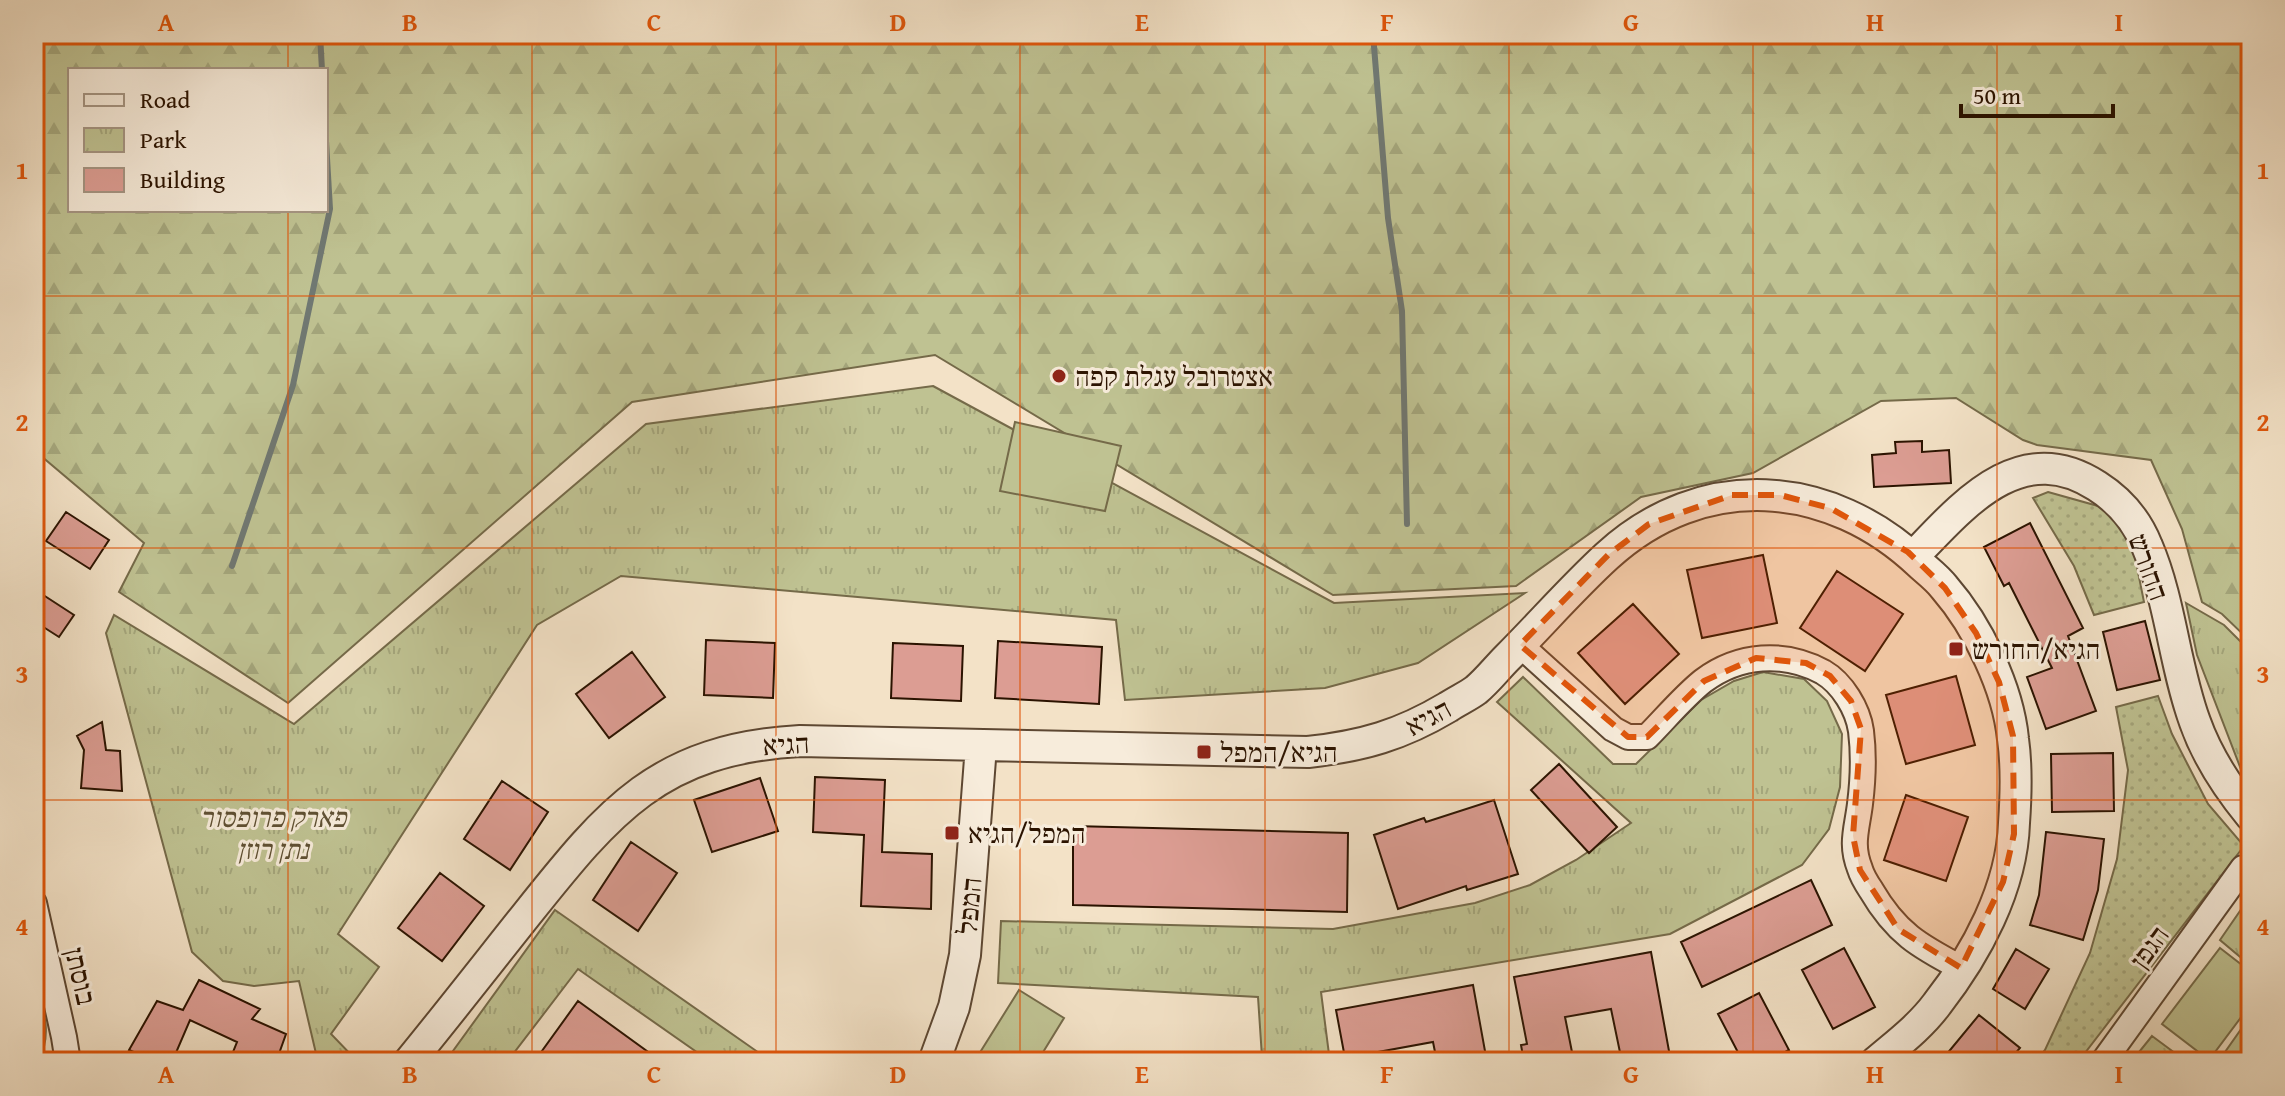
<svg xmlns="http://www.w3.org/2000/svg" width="2285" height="1096" viewBox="0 0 2285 1096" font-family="'Gentium Book Plus','Frank Ruhl Libre',serif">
<defs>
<pattern id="grass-dots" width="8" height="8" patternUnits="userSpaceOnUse" patternTransform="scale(2)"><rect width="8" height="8" fill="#bfc292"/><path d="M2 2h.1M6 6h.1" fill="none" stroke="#a4a67c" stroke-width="1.8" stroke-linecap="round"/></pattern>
<pattern id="forest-firs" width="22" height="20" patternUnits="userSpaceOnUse" patternTransform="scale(2)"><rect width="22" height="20" fill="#bfc292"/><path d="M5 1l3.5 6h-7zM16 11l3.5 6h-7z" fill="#a4a67c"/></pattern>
<pattern id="park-tufts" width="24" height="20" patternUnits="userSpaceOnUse" patternTransform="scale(2)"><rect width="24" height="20" fill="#bfc292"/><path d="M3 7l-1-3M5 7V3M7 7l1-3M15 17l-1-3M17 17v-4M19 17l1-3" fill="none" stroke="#a4a67c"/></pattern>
</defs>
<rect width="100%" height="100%" fill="#f3e2c7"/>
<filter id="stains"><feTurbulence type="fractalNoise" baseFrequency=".0025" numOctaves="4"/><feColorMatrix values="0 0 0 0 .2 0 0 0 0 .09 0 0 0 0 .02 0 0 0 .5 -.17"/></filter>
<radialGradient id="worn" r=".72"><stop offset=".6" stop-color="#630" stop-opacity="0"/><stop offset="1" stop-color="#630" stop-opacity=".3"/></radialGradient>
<path fill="url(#grass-dots)" stroke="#756a49" stroke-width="2" d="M2048,492l57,16 27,34 12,60 -50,13 -20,-49 -41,-68z
M2158,696l14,38 36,70 36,42 -166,216h-43l10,-12 45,-97 27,-94 11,-89 -12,-63z
M34,975c8,30 20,58 4,87h-4z"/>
<path fill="url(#forest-firs)" stroke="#756a49" stroke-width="2" fill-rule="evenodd" d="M34,34h2217v608l-29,-28 -20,-12 -20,-73 -31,-69 -114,-15 -14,-5 -67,-42 -75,3 -128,72 -112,24 -125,89 -183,9 -398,-240 -303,47 -344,301 -169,-111 25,-49 -110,-93zM70,70h256v140h-256z"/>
<path fill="url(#park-tufts)" stroke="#756a49" stroke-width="2" d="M933,386l401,217 191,-10 -107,70 -93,25 -200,12 -9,-80 -495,-44 -84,49 -199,309 41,33 -48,67 27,28h-40l-19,-81 -45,5 -31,-5 -31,-29 -86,-319 8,-18 180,109 352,-300z
M2186,603l38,22 27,27v134l-9,-14 -45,-117z
M1763,672l41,7 23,22 15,33 -2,53 -11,42 -27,36 -132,69 -349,58 9,70h-63l-5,-5 -4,-60 -260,-14 3,-62 332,8 142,-26 55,-18 46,-25 55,-37 -134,-121 26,-25 90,87h23l65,-64 33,-19z
M2251,895v71l-31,-26z
M555,910l217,152h-61l-133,-93 -71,93h-62z
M2251,1015v47h-33z
M2152,1036l35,26h-56z"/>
<path fill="#bfc292" stroke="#756a49" stroke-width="2" d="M1015,422l106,24 -16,65 -105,-20z
M2220,948l31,24v32l-42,56 -47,-36z
M1019,990l45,28 -27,44h-63z"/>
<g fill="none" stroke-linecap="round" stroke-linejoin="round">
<path stroke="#707872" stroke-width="6" d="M320,34l2,36
M1373,34l15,184 14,93 5,213
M232,566l61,-181 37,-176 -4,-68"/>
</g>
<path fill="#dc9d93" stroke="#2b1300" stroke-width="2" d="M1922,441v11l27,-2 2,33 -77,4 -2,-32 24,-2 -1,-11z
M66,512l43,28 -19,29 -44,-28z
M2030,523l53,105 -15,8 28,75 -50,18 -19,-52 25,-9 -43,-85 -5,3 -20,-39z
M1763,555l14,68 -75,15 -15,-68z
M1837,571l66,43 -38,57 -65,-43z
M34,589l40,26 -15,22 -25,-16z
M1633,604l46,50 -54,50 -47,-51z
M2145,621l15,59 -43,10 -14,-58z
M706,640l69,3 -2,55 -69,-3z
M998,641l104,6 -3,57 -104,-6z
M893,643l70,3 -2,55 -70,-3z
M632,652l33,45 -56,41 -33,-44z
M1956,676l19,69 -69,19 -20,-69z
M102,722l4,28 14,1 2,40 -41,-3 3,-38 -7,-14z
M2113,753l1,58 -62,1 -1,-58z
M1559,764l58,63 -28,26 -58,-63z
M815,777l70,3 -3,72 50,2 -1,55 -70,-3 3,-71 -51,-3z
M760,778l18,53 -66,21 -18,-52z
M502,781l46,31 -38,58 -46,-31z
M1906,795l62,22 -22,64 -62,-21z
M1494,800l24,74 -51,16 -1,-4 -68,23 -24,-74 50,-17 2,4z
M1073,826l275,7 -1,79 -274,-7z
M2046,832l58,7 -6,51 -15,50 -53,-15 9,-30z
M631,842l46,31 -39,58 -45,-31z
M440,873l44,33 -42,55 -44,-33z
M1811,880l21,45 -130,62 -21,-45z
M1844,948l31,59 -42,22 -31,-59z
M2016,949l33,20 -24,40 -32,-20z
M1651,952l20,110h-49l-11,-53 -46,8 9,45h-50l-3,-17 6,-1 -13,-67z
M199,980l61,29 -8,10 34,15 -10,28h-47l8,-20 -47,-22 -18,42h-42l6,-9 -7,-3 28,-49 26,9z
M1473,985l14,77h-50l-4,-20 -88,16 -9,-48z
M1759,993l30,57 -23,12h-23l-25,-48z
M578,1001l84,61h-128z
M1979,1015l41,33 -12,14h-54l-8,-7z"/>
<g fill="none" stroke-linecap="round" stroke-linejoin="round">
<g stroke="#5d4732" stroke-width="28">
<path id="minor" d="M1520,645l93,84 15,8h19c18,-18 36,-40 56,-56 36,-27 81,-30 120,-9 19,11 35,37 38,59 3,24 2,49 -1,73 -3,25 -10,40 0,65 2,7 7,15 11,21 25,43 48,56 90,78
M34,903l30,134 4,25
M2103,1062l140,-194"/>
</g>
<g stroke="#5d4732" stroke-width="34">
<path id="tertiary" d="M1913,557c50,-52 107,-121 184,-71 22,14 40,35 50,60 24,56 27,119 48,176 12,34 33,66 56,94
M409,1062c40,-49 79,-99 118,-148 83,-104 132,-165 273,-173l508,11c55,-6 93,-17 140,-45 9,-6 20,-11 28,-17 11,-9 21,-22 31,-32 34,-34 65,-70 100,-102 95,-87 223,-78 314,9 8,7 17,14 23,22 34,39 64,101 69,152 4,28 3,56 1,84 -2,65 -38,131 -77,181 -17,23 -40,40 -61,58
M934,1062l20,-55 11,-52 16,-209"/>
</g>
<use href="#minor" stroke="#f7ecdb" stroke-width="24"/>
<use href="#tertiary" stroke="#f7ecdb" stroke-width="30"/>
</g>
<path fill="#df560b" fill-opacity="0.2" stroke="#df560b" stroke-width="6" stroke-dasharray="16 10" stroke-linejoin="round" d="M1732,495h48l50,13 78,44 37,36 31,45 23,49 14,54 1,98 -11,48 -42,86 -63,-39 -38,-59 -7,-34 8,-107 -10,-28 -21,-25 -24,-13 -50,-5 -52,23 -57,56h-19l-108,-92 88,-90 41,-31z"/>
<path fill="none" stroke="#df560b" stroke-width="2" stroke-opacity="0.55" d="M288,34v36M532,34v1028M776,34v1028M1020,34v1028M1265,34v1028M1509,34v1028M1753,34v1028M1997,34v1028M288,210v852M34,296h2217M34,548h2217M34,800h2217"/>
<g fill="#8f2418" stroke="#f7ecdb" stroke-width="3">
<circle cx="1059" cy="376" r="8"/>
<rect x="1948" y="641" width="16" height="16" rx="4"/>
<rect x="1196" y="744" width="16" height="16" rx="4"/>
<rect x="944" y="825" width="16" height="16" rx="4"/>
</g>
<g text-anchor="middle" stroke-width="6" stroke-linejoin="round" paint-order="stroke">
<g font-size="28" fill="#2b1300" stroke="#f7ecdb" text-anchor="start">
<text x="1075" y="386">אצטרובל עגלת קפה</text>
<text x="1972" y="659">הגיא/החורש</text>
<text x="1220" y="762">הגיא/המפל</text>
<text x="968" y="843">המפל/הגיא</text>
</g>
<g font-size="28" fill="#2b1300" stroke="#f7ecdb">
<text transform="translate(2149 567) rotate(70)" y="10">החורש</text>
<text transform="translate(1428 717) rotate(-28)" y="10">הגיא</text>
<text transform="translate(786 744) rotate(-3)" y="10">הגיא</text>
<text transform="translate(969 906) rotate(-85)" y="10">המפל</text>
<text transform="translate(2149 947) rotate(-54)" y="10">הגפן</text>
<text transform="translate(81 976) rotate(77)" y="10">בוסתן</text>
</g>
<g font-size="28" font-style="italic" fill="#5f5033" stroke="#f7ecdb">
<text x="273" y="827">פארק פרופסור<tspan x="273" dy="32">נתן רוזן</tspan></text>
</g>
</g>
<rect width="2285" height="1096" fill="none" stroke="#f3e2c7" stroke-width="88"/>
<rect x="68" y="68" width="260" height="144" fill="#f7ecdb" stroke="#a59583" stroke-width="2"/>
<rect x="84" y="94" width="40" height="12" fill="#f7ecdb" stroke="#a59583" stroke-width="2"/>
<text x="140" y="108" font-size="24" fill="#2b1300">Road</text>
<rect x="84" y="128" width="40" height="24" fill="url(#park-tufts)" stroke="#a59583" stroke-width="2"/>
<text x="140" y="148" font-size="24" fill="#2b1300">Park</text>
<rect x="84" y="168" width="40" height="24" fill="#dc9d93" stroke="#a59583" stroke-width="2"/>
<text x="140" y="188" font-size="24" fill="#2b1300">Building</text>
<path d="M1961 104v12h152v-12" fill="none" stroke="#2b1300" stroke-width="4"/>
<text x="1973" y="104" font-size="24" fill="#2b1300" stroke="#f7ecdb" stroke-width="6" paint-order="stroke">50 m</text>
<rect x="44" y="44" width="2197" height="1008" fill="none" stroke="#df560b" stroke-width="3"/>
<g font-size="26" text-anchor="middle" font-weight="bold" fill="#df560b">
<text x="166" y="31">A</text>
<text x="410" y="31">B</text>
<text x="654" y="31">C</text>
<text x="898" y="31">D</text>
<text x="1142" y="31">E</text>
<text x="1387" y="31">F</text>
<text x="1631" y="31">G</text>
<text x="1875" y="31">H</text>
<text x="2119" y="31">I</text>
<text x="22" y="179">1</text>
<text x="2263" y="179">1</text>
<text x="22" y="431">2</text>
<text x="2263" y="431">2</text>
<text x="22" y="683">3</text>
<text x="2263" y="683">3</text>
<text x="22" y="935">4</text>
<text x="2263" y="935">4</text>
<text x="166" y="1083">A</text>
<text x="410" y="1083">B</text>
<text x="654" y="1083">C</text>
<text x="898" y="1083">D</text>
<text x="1142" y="1083">E</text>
<text x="1387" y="1083">F</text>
<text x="1631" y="1083">G</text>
<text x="1875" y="1083">H</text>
<text x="2119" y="1083">I</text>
</g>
<rect width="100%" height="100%" filter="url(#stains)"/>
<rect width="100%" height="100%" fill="url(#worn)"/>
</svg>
